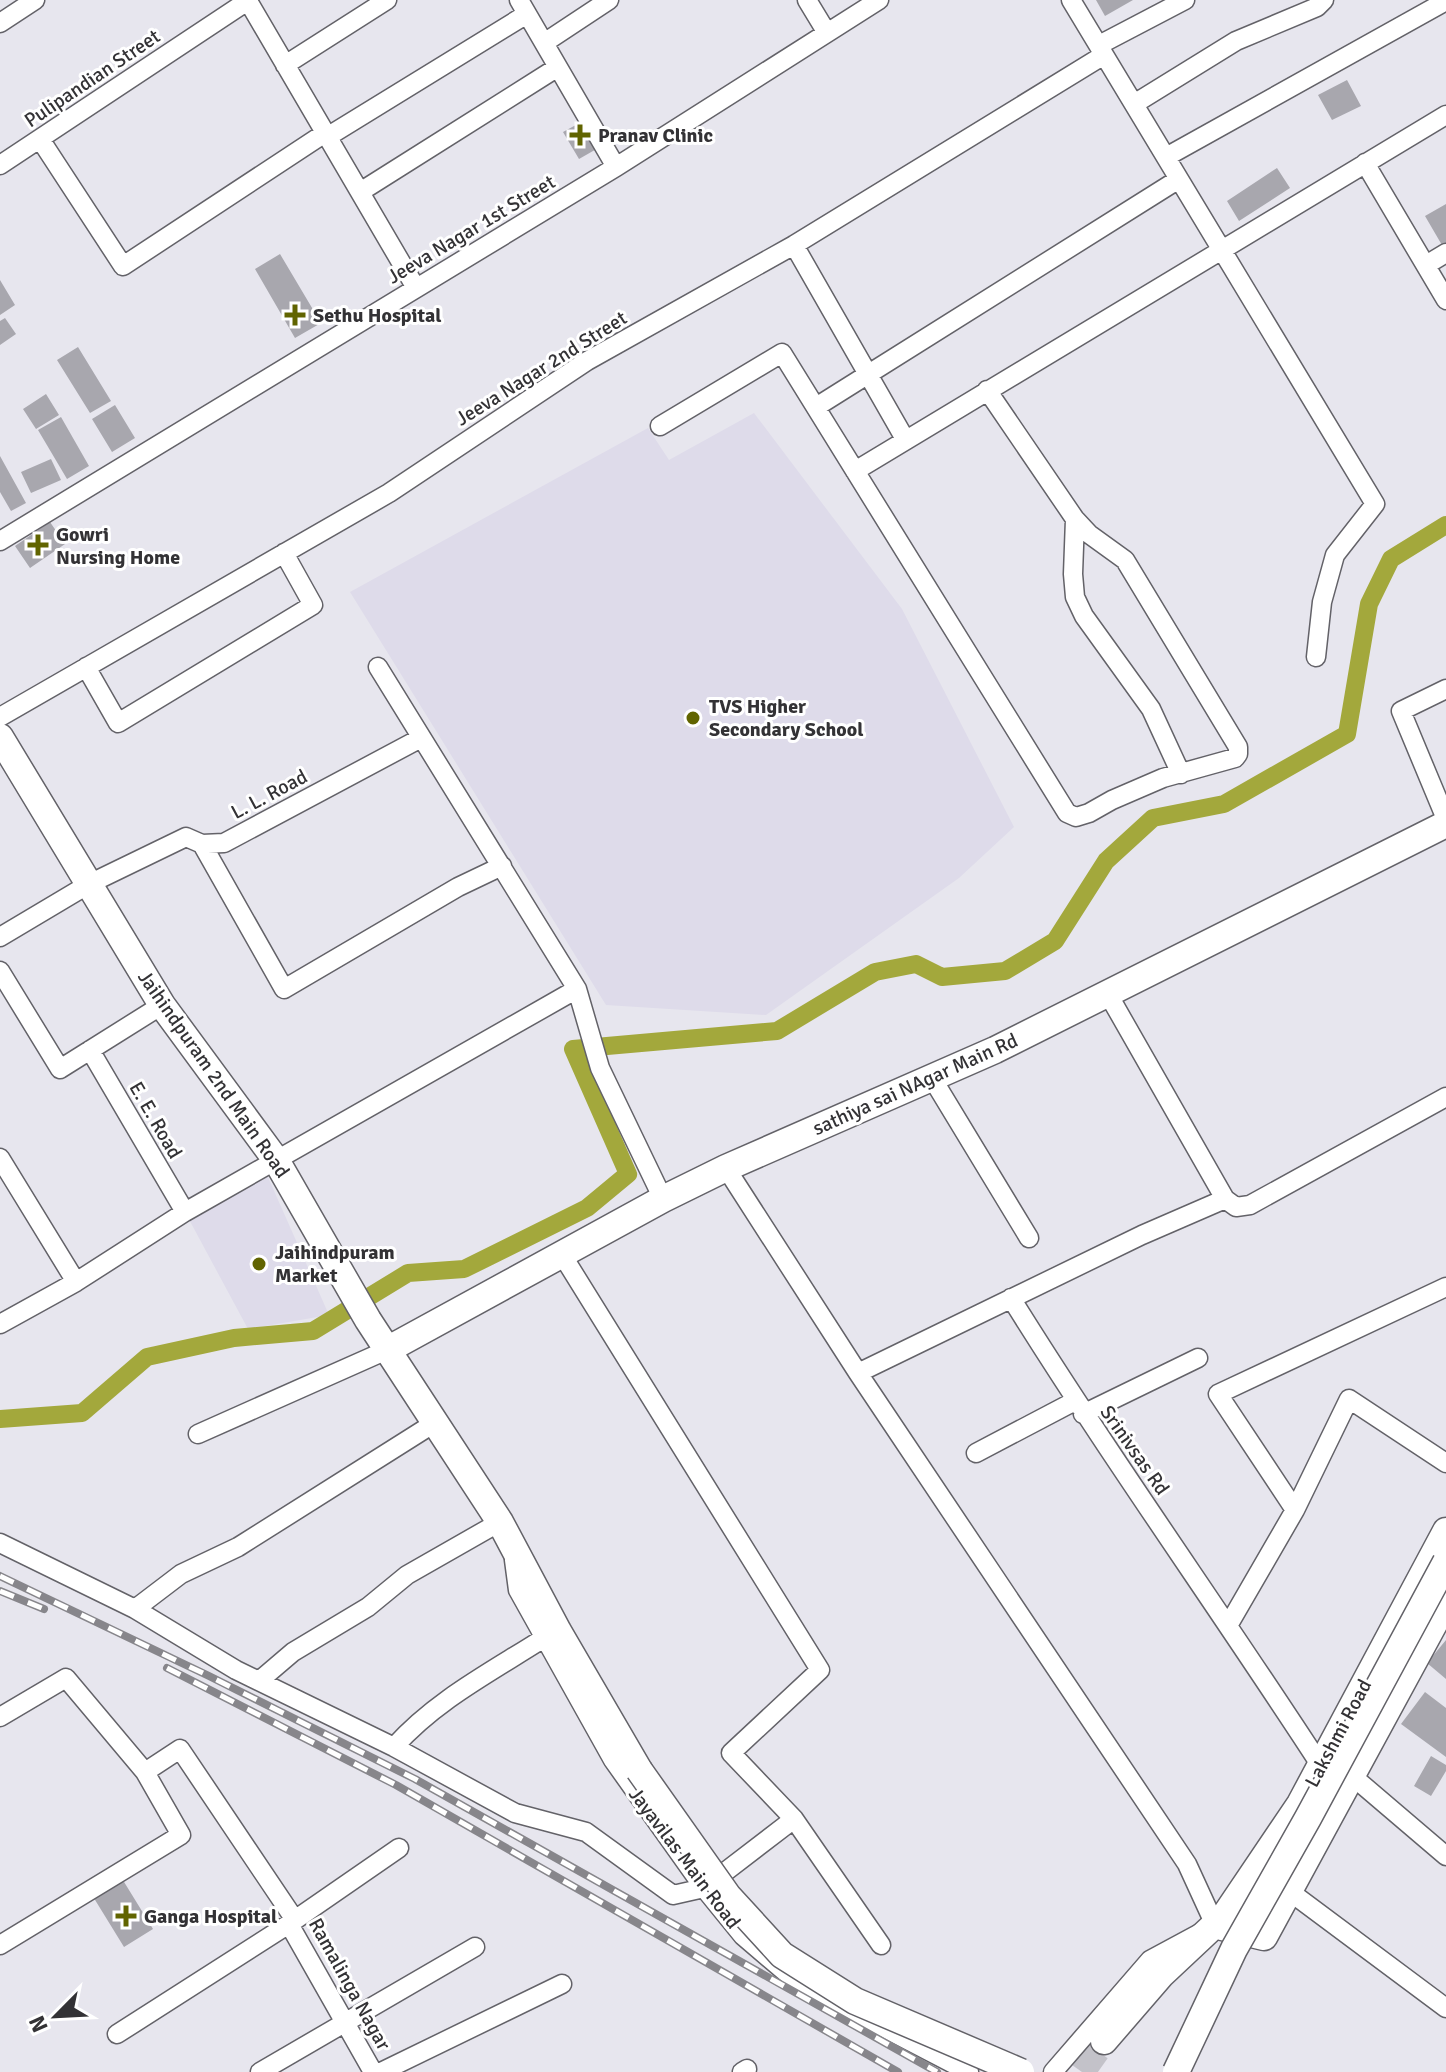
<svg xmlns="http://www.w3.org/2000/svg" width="1446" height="2072" viewBox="0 0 1446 2072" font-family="Signika,sans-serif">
<rect width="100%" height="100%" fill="#e7e6ee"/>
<path fill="#dedbea" d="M754,413l148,196 112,218 -55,51 -193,137 -160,-10 -256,-413 298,-164 21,32z
M267,1175l62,140 -81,14 -63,-117z"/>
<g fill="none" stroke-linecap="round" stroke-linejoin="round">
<path stroke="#a3a83c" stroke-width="18" d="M0,1419l82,-6 65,-56 87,-19 79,-7 95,-58 56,-4 123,-61 41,-34 -55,-125 204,-18 98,-59 41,-8 26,13 63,-6 50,-30 51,-80 47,-43 71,-14 123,-70 22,-130 22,-45 55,-34"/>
</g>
<path fill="#a8a7ae" d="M1096,0h37l-28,16z
M1347,80l14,26 -29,14 -14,-25z
M585,120l15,27 -21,12 -16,-27z
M1277,168l13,20 -51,33 -12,-20z
M1446,204v48l-21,-36z
M280,254l41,69 -26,15 -40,-69z
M0,280l15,25 -15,10z
M5,318l11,16 -16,11v-24z
M78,347l33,54 -21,12 -33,-53z
M46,394l13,21 -23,14 -13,-20z
M115,405l20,33 -23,14 -20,-33z
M61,417l28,49 -22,13 -29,-49z
M0,456l26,47 -15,8 -11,-19z
M51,459l10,21 -30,13 -10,-21z
M50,522l15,22 -35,24 -15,-22z
M1446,1640v39l-19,-16z
M1425,1692l21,16v49l-45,-33z
M1431,1756l15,9v6l-15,25 -17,-10z
M121,1877l32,52 -29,18 -32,-52z"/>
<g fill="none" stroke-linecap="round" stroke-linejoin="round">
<path stroke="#c3c2c9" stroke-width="26" stroke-dasharray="26 13" stroke-linecap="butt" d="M1082,2072l22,-31"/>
<g stroke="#636268" stroke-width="21">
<path id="street" d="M519,0l97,167
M807,0l20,33
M1071,0l304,504 -40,51 -13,47 -6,55
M248,1l168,287
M0,23l35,-23
M544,43l65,-43
M1099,45l86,-45
M285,65l102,-65
M1134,104l102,-63 81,-34 7,-7
M327,137l200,-123
M40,139l83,127 202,-133
M1166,157l280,-156
M1365,163l81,137
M0,165l249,-165
M360,192l198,-125
M794,245l111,194
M1426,265l20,-12
M816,407l363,-228
M660,426l122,-73 285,460 9,4 13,-4 23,-13 51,-22 72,-20 3,-4v-7l-113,-187 -36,-26 -14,-15 -88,-129
M855,471l591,-356
M1075,519l-2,55 2,23 9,19 67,93 30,65
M0,541l616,-374 263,-167
M86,667l32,56 195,-118 -29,-52
M378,667l199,322 23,79 63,131
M1446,689l-45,22 45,108
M0,717l389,-224 198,-132 207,-116 310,-190
M202,844l82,145 174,-102 44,-21
M0,937l89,-53 97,-47 16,7 22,-1 197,-105
M0,971l60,98 102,-64
M1108,994l117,205 11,8 14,-2 196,-108
M90,1050l95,162
M932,1078l97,160
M0,1158l76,124
M726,1168l132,205 329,491 28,61 -65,35 -97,112
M561,1253l259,417 -89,83 63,66 87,126
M1011,1298c99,159 208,311 310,468
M0,1324l76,-42 109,-70 392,-223
M858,1373l284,-138 83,-36
M1083,1414l115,-56
M198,1434l189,-84
M976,1453l99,-52
M1295,1510l-77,-116 228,-107
M0,1543l135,66 101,61 158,77 121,66 71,19 87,63 31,-7 90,-69
M514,1560l4,30 95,170 91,128 39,48 47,40 25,16 154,80
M135,1609l46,-35 57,-27 198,-125
M1229,1624l66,-114 54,-111 97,64
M259,1681l34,-29 75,-45 39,-32 93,-53
M0,1717l66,-39 79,94 35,-23 115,171
M394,1747c42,-47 97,-75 150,-109
M1351,1775l95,81
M1289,1891l157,117
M0,1945l181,-110 -36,-63
M117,2034l172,-110
M260,2072l215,-125
M373,2072l-84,-148 110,-76
M381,2072l181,-88
M742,2072l5,-3"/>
</g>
<g stroke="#636268" stroke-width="29">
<path id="secondary" d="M0,737l162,268 114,155 92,160 132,202 58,109 81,139
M387,1350l276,-151 63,-31 269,-118 451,-226
M1222,1927l42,10 182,-335
M1104,2041l57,-66 64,-60 75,-111 146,-273"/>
</g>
<use href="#street" stroke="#fff" stroke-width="18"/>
<use href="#secondary" stroke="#fff" stroke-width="26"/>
<g stroke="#87868b" stroke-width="8">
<path id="rail" d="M0,1576l209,100 206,103 522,293
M0,1591l44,18
M167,1668l229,117 502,287"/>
</g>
<use href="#rail" stroke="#fff" stroke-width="5" stroke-dasharray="15" stroke-linecap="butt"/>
<g stroke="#636268" stroke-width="29" stroke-linecap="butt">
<path id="secondary-bridge" d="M639,1770l89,126 54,59 73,46 166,71
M1176,2072l58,-123 74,-131 138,-256"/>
</g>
<use href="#secondary-bridge" stroke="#fff" stroke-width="26"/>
</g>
<g fill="#616400" stroke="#fff" stroke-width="3">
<path d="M576 123h8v8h8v8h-8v8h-8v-8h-8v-8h8z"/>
<path d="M291 303h8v8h8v8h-8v8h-8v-8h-8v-8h8z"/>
<path d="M34 533h8v8h8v8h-8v8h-8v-8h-8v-8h8z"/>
<circle cx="693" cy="718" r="8"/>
<circle cx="259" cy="1264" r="8"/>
<path d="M122 1904h8v8h8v8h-8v8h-8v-8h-8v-8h8z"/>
</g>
<g text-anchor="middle" stroke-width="6" stroke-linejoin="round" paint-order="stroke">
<g font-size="20" fill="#333235" stroke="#fff">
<text transform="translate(92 78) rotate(-34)" y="7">Pulipandian Street</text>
<text transform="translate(471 229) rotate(-31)" y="7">Jeeva Nagar 1st Street</text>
<text transform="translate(541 368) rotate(-32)" y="7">Jeeva Nagar 2nd Street</text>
<text transform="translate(269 794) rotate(-28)" y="7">L. L. Road</text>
<text transform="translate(214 1074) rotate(55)" y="7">Jaihindpuram 2nd Main Road</text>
<text transform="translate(915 1084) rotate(-24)" y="7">sathiya sai NAgar Main Rd</text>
<text transform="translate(156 1120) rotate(60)" y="7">E. E. Road</text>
<text transform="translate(1135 1450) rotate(55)" y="7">Srinivsas Rd</text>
<text transform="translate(1338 1733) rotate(-62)" y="7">Lakshmi Road</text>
<text transform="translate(685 1858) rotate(53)" y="7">Jayavilas Main Road</text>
<text transform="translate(350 1984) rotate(61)" y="7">Ramalinga Nagar</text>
</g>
<g font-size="20" font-weight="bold" fill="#333235" stroke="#fff" text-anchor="start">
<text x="598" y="142">Pranav Clinic</text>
<text x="313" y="322">Sethu Hospital</text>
<text x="56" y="541">Gowri<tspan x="56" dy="23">Nursing Home</tspan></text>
<text x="709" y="713">TVS Higher<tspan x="709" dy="23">Secondary School</tspan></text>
<text x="275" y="1259">Jaihindpuram<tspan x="275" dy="23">Market</tspan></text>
<text x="144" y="1923">Ganga Hospital</text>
</g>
</g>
<g transform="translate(56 2016) rotate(246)" stroke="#ffffff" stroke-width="6" paint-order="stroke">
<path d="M0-6L14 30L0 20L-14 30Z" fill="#333235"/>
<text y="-12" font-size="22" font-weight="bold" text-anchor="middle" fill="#333235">N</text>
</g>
</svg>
